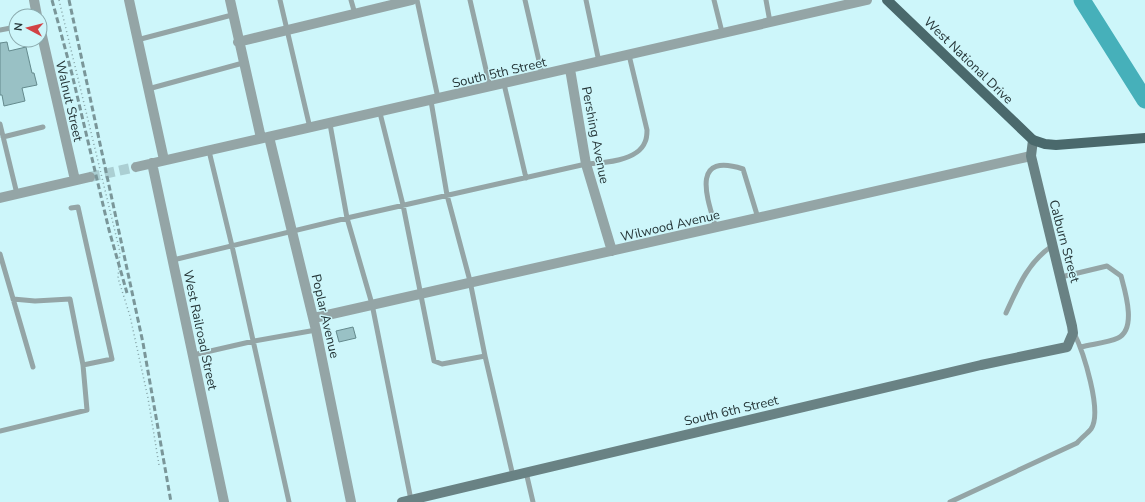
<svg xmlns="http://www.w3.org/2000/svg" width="1145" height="502" viewBox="0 0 1145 502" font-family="'Nunito Sans',sans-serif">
<rect width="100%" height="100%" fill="#cdf6fa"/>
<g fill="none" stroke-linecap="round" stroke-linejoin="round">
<path stroke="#46b0ba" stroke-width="17" d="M1082,0l63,100"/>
</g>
<path fill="#99c1c5" stroke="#648a8d" d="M7,42l2,9 17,-4 6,26h2l3,12 -15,3 3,13 -21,5 -2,-11h-2v-52z
M353,327l3,11 -17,4 -3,-11z"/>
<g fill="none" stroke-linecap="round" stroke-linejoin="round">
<path stroke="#abcfd3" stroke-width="10" stroke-dasharray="10 5" stroke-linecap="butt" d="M90,177l46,-10"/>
<path stroke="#85a3a6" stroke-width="1.5" stroke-dasharray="1 3" stroke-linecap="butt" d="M59,0l61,252 -2,26 12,38 18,82 11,67"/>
<path stroke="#94a5a6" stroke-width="5" d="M280,0l30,128
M351,0l4,14
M417,0l21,98
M470,0l20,87
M525,0l17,74
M586,0l13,62
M714,0l8,32
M766,0l4,22
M0,30l16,-3
M137,40l95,-25
M504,84l22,94
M148,89l95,-26
M431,101l16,94 23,86 15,75 28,120
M380,113l23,92 31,156 8,3 43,-8
M0,124l17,70
M330,124l17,94 25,86 39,196
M3,137l40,-10
M209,151l23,95 57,256
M716,228c-9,-30 -26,-76 27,-59l15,49
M0,254l33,113
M173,260l174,-42 239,-54c17,-1 52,-3 59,-22 2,-4 2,-8 2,-12l-18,-75
M1061,277l46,-11 14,10c4,15 16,53 -3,62 -11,5 -26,6 -37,9
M13,299l22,2 35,-2 13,66 29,-6 -34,-152 -7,1
M1006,313c12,-26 22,-51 46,-67
M193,355l61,-14 62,-11
M0,431l87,-21 -4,-45
M526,472l7,30
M950,502l127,-59c4,-5 10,-9 14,-14 12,-17 -8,-78 -17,-96"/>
<path stroke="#94a5a6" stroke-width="10" d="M34,0l3,16
M129,0l35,160
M230,0l31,138
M40,27l35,153
M238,42l174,-42
M570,69l16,95 26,87
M269,137l47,193 35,172
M152,163l72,339
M136,167l731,-167
M0,198l90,-21
M314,318l717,-162"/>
<path stroke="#698284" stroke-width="10" d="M402,502l579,-137 86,-18 6,-14 -1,-7 -41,-170 2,-16"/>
<path stroke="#4a696c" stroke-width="10" d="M887,0l146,140 12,4 11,1 89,-7"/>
<path stroke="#7a9699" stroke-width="3" stroke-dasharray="6 3" stroke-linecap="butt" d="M52,0l20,74 37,156 18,63
M69,0l74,343 28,159"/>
</g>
<g text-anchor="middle" stroke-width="3" stroke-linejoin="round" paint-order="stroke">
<g font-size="13" fill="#253537" stroke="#cdf6fa">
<text transform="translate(969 60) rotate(44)" y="5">West National Drive</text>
<text transform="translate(499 72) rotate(-13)" y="5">South 5th Street</text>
<text transform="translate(70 101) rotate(77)" y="5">Walnut Street</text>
<text transform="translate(596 135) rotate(79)" y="5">Pershing Avenue</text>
<text transform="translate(670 225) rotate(-13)" y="5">Wilwood Avenue</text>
<text transform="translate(1065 241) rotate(75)" y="5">Calburn Street</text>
<text transform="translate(326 316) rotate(77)" y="5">Poplar Avenue</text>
<text transform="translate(201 330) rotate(78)" y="5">West Railroad Street</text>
<text transform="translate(731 410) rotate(-13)" y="5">South 6th Street</text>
</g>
</g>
<g transform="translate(28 28) rotate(277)"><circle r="19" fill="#cdf6fa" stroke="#8aa9ac"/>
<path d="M0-3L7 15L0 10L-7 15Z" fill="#d14245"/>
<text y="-6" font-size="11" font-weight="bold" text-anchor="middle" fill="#253537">N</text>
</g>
</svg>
